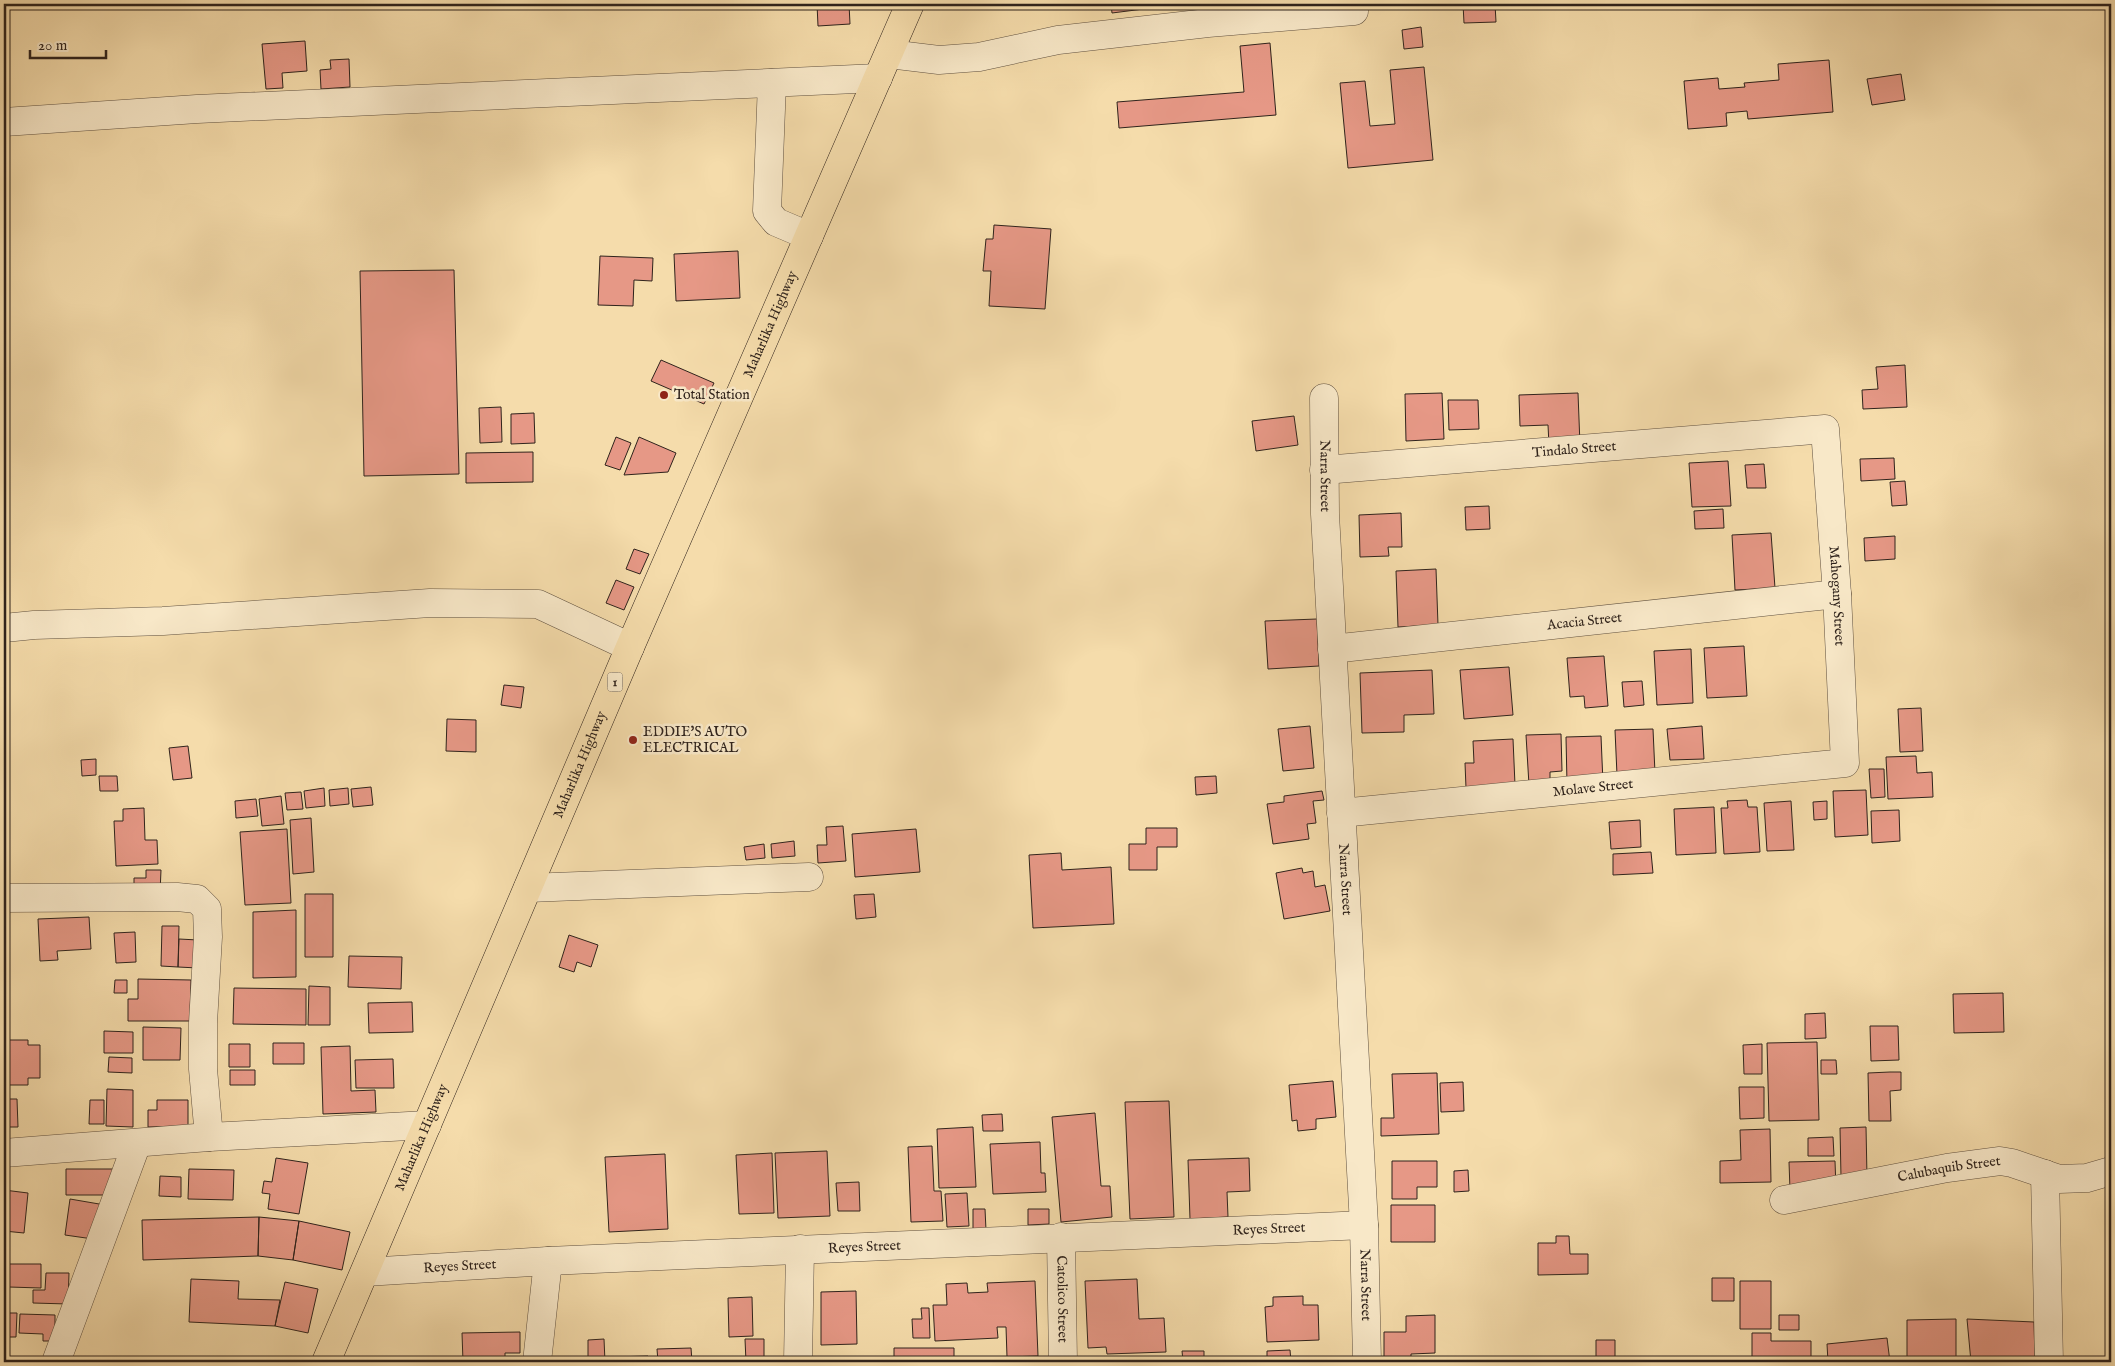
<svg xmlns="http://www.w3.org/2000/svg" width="2115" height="1366" font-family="'IM FELL English',serif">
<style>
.building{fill:#e69886;stroke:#2f231c}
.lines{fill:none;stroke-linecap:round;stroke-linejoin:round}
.minor-casing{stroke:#605140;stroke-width:29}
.highway-casing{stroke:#2f231c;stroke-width:29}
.minor{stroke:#f8e8c8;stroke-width:28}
.highway{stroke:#f5dcab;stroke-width:28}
.poi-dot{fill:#8f2418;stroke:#f8e8c8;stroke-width:2}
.labels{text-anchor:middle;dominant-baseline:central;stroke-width:5;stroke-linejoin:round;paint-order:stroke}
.shield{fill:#f8e8c8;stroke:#6b5e50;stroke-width:1}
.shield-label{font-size:12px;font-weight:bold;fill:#2f231c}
.street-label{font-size:14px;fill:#2f231c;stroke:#f8e8c8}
.poi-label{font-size:14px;fill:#2f231c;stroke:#f8e8c8;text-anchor:start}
</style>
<rect width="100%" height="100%" fill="#f5dcab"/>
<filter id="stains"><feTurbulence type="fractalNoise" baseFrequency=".004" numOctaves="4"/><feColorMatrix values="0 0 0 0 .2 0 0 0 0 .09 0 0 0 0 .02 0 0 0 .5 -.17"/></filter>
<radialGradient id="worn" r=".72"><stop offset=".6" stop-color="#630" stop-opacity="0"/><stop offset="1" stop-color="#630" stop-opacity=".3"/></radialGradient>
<path class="building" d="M 817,4 L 849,4 L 850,24 L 818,26 Z
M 1111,4 L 1166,4 L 1167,6 L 1112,13 Z
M 1463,4 L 1495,4 L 1496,22 L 1464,23 Z
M 4,22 L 6,22 L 9,91 L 4,91 Z
M 1421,27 L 1423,47 L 1404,49 L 1402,30 Z
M 305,41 L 307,71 L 282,73 L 283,88 L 266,89 L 262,44 Z
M 1270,43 L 1276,115 L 1119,128 L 1117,102 L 1244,92 L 1240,46 Z
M 349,59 L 350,87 L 321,89 L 320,70 L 331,69 L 330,60 Z
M 1829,60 L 1833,112 L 1748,119 L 1747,111 L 1726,113 L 1727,126 L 1688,129 L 1684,81 L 1718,78 L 1719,89 L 1745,87 L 1744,83 L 1779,80 L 1778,64 Z
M 1424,67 L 1433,160 L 1348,168 L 1340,83 L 1365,81 L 1370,126 L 1395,124 L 1390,70 Z
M 1901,74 L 1905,100 L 1872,105 L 1867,79 Z
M 994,225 L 1051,229 L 1045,309 L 989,306 L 991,271 L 983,271 L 986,239 L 993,239 Z
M 738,251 L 740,298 L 676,301 L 674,254 Z
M 600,256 L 653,258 L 652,281 L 634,280 L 633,306 L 598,305 Z
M 454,270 L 459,474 L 364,476 L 360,271 Z
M 661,360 L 714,383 L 704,404 L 651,381 Z
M 1905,365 L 1907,407 L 1863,409 L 1862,390 L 1878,389 L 1876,367 Z
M 1442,393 L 1444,439 L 1406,441 L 1405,394 Z
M 1578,393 L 1580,445 L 1549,445 L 1548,425 L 1520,426 L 1519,395 Z
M 1448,400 L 1478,400 L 1479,429 L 1449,430 Z
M 501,407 L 502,442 L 480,443 L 479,408 Z
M 534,413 L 535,443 L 511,444 L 511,414 Z
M 1294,416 L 1298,445 L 1256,451 L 1252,421 Z
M 616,437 L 631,443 L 620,470 L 605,465 Z
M 639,437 L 676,453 L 668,472 L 624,475 Z
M 533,452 L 533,482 L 466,483 L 466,453 Z
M 1894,458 L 1895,479 L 1861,481 L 1860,459 Z
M 1728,461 L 1731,506 L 1692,507 L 1689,463 Z
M 1764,464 L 1766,488 L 1747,488 L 1745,465 Z
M 1905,481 L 1907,505 L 1892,506 L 1890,482 Z
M 1489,506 L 1490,529 L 1466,530 L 1465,507 Z
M 1723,509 L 1724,528 L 1695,529 L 1694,511 Z
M 1401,513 L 1402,547 L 1388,547 L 1389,556 L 1360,557 L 1359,515 Z
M 1771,533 L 1775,588 L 1735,590 L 1732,535 Z
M 1895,536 L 1895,559 L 1865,561 L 1864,538 Z
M 634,549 L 649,554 L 640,574 L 626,569 Z
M 1436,569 L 1438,625 L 1398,627 L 1396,571 Z
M 616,580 L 634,587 L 624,610 L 606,603 Z
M 1317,619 L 1319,666 L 1268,669 L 1265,621 Z
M 1744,646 L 1747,696 L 1707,698 L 1704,648 Z
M 1691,649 L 1693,703 L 1657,705 L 1654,651 Z
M 1604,656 L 1608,706 L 1585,708 L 1584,696 L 1570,697 L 1567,658 Z
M 1509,667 L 1513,715 L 1464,719 L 1460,670 Z
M 1432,670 L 1434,714 L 1404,715 L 1404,732 L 1362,733 L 1360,673 Z
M 1642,681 L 1644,705 L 1624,707 L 1622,682 Z
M 504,685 L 524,687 L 521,708 L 501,705 Z
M 1921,708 L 1923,751 L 1900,752 L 1898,709 Z
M 447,719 L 476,720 L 476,752 L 446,751 Z
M 1310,726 L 1314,768 L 1283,771 L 1278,729 Z
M 1702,726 L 1704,759 L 1670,760 L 1667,729 Z
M 1653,729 L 1655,773 L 1617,775 L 1615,730 Z
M 1561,734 L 1562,771 L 1550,772 L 1550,784 L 1529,785 L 1526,735 Z
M 1601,736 L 1603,783 L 1567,784 L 1566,737 Z
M 1513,739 L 1515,785 L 1466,788 L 1465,763 L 1474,763 L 1473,741 Z
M 188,746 L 192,778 L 173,780 L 169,748 Z
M 1916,756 L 1917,773 L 1932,772 L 1933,797 L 1888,799 L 1886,757 Z
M 96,759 L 96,775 L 82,776 L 81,760 Z
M 1869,769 L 1884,769 L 1885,797 L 1871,798 Z
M 99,776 L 117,776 L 118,791 L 100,791 Z
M 1216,776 L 1217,793 L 1196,795 L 1195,777 Z
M 371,787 L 373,805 L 353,807 L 351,789 Z
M 324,788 L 325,806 L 306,808 L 304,791 Z
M 348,788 L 349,804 L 330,806 L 329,790 Z
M 1866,790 L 1868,835 L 1835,837 L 1833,791 Z
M 1322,791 L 1324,800 L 1313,801 L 1316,823 L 1307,824 L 1309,839 L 1273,844 L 1267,804 L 1284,802 L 1284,796 Z
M 301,792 L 303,809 L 287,810 L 285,793 Z
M 281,796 L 284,824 L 262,826 L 259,799 Z
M 256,799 L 258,816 L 236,818 L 235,801 Z
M 1747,800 L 1748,807 L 1757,807 L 1760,852 L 1724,854 L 1721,808 L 1728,808 L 1727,801 Z
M 1791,801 L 1794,850 L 1767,851 L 1764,803 Z
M 1827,801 L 1827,819 L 1814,820 L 1813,802 Z
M 1714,807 L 1716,853 L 1676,855 L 1674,809 Z
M 144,808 L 145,840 L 157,840 L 158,864 L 116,866 L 114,821 L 123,821 L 123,809 Z
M 1899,810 L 1900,841 L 1872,843 L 1871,811 Z
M 311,818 L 314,872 L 293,874 L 290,820 Z
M 1640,820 L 1641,847 L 1611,849 L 1609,822 Z
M 843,826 L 846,861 L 818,863 L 817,845 L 827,845 L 826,827 Z
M 1146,828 L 1177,828 L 1177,847 L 1157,847 L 1157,870 L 1129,870 L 1129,844 L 1146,844 Z
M 287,829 L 291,903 L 245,905 L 240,832 Z
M 916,829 L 920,872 L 855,877 L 852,834 Z
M 794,841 L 795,856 L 772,858 L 771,844 Z
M 764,844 L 765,858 L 746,860 L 744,847 Z
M 1651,852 L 1653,873 L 1613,875 L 1613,854 Z
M 1061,853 L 1062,870 L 1111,867 L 1114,924 L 1033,928 L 1029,855 Z
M 1302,868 L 1303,873 L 1313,871 L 1315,887 L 1325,885 L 1330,911 L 1284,919 L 1276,873 Z
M 146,870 L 161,870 L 160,893 L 134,893 L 134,878 L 146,878 Z
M 305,894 L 333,894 L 333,957 L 305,957 Z
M 874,894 L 876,917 L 856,919 L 854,895 Z
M 296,910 L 296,977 L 253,978 L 253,912 Z
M 89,917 L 91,949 L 57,951 L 58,960 L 40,961 L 38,919 Z
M 162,926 L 179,926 L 178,967 L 161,966 Z
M 135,932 L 136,962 L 116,963 L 114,933 Z
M 569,935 L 598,945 L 591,967 L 577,962 L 574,972 L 559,967 Z
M 179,939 L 198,940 L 198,968 L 178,967 Z
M 349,956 L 402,957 L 401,989 L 348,987 Z
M 138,979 L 191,980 L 190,1021 L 128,1021 L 128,999 L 138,999 Z
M 115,980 L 127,980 L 127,993 L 114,993 Z
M 309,986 L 330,987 L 330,1025 L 308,1025 Z
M 234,988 L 306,989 L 306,1025 L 233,1024 Z
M 2003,993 L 2004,1032 L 1954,1033 L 1953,994 Z
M 412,1002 L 413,1032 L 369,1033 L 368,1003 Z
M 1825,1013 L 1826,1038 L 1805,1039 L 1805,1014 Z
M 1870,1026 L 1898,1026 L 1899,1060 L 1871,1061 Z
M 143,1027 L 181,1028 L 180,1060 L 143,1060 Z
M 104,1031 L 133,1032 L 133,1053 L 104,1053 Z
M 4,1040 L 28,1040 L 28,1045 L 40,1045 L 40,1078 L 28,1078 L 28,1085 L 4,1085 Z
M 1817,1042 L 1819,1120 L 1769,1121 L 1767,1043 Z
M 273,1043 L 304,1043 L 304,1064 L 273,1064 Z
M 229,1044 L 250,1044 L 250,1067 L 229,1067 Z
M 1762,1044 L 1762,1074 L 1744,1074 L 1743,1045 Z
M 350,1046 L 351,1091 L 375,1090 L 376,1112 L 323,1114 L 321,1047 Z
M 109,1057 L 132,1058 L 132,1073 L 108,1072 Z
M 393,1059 L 394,1088 L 356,1088 L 355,1060 Z
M 1821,1060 L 1836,1060 L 1837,1074 L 1821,1074 Z
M 230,1070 L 255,1070 L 255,1085 L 230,1085 Z
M 1890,1072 L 1901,1072 L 1901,1090 L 1890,1091 L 1891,1121 L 1869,1121 L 1868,1073 Z
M 1437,1073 L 1439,1134 L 1381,1136 L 1381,1118 L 1394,1118 L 1392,1074 Z
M 1333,1081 L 1336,1117 L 1316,1119 L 1316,1129 L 1298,1131 L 1297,1120 L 1292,1121 L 1289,1085 Z
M 1463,1082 L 1464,1111 L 1441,1112 L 1440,1083 Z
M 1739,1087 L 1764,1087 L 1764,1118 L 1740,1119 Z
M 107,1089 L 133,1090 L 133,1127 L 106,1126 Z
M 4,1099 L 17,1099 L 18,1127 L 4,1127 Z
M 90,1100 L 104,1100 L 104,1124 L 89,1124 Z
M 157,1100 L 188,1100 L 188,1126 L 148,1127 L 148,1110 L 157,1110 Z
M 1169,1101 L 1174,1217 L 1130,1219 L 1125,1102 Z
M 1095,1113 L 1101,1186 L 1110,1186 L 1112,1217 L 1061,1222 L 1052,1117 Z
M 1002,1114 L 1003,1131 L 983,1131 L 982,1115 Z
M 973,1127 L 976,1187 L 939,1188 L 937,1129 Z
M 1866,1127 L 1867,1177 L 1841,1177 L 1840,1128 Z
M 1770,1129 L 1771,1182 L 1720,1183 L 1720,1161 L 1741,1160 L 1740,1130 Z
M 1833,1137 L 1834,1156 L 1808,1156 L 1808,1138 Z
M 1040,1142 L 1041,1173 L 1045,1173 L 1046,1192 L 993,1194 L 990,1144 Z
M 932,1146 L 934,1191 L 941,1191 L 943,1221 L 911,1222 L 908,1147 Z
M 827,1151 L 830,1216 L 778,1218 L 775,1153 Z
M 772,1153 L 774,1213 L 739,1214 L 736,1155 Z
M 665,1154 L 668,1229 L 609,1232 L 605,1157 Z
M 276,1158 L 308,1163 L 299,1214 L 268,1209 L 270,1194 L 262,1193 L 264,1181 L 272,1182 Z
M 1249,1158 L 1250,1191 L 1227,1192 L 1228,1217 L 1190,1219 L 1188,1160 Z
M 1392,1161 L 1437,1161 L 1437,1187 L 1417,1187 L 1417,1199 L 1392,1199 Z
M 1835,1161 L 1836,1189 L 1790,1190 L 1789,1162 Z
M 66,1169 L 116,1169 L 116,1195 L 66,1195 Z
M 189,1169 L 234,1170 L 233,1200 L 188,1199 Z
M 1468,1170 L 1469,1191 L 1454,1192 L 1454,1171 Z
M 160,1176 L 181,1177 L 181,1197 L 159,1196 Z
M 859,1182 L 860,1211 L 838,1211 L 836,1183 Z
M 4,1190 L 28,1193 L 24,1233 L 4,1231 Z
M 967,1193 L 969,1226 L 947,1227 L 945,1194 Z
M 70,1199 L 105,1205 L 93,1239 L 65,1235 Z
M 1391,1205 L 1435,1205 L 1435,1242 L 1391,1242 Z
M 973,1209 L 985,1209 L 986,1230 L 973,1230 Z
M 1028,1209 L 1049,1209 L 1049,1224 L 1028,1225 Z
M 259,1217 L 258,1256 L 143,1260 L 142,1220 Z
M 259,1217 L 299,1221 L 293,1260 L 258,1256 Z
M 299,1221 L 350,1232 L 342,1270 L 293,1260 Z
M 1556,1236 L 1569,1236 L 1570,1254 L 1588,1254 L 1588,1274 L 1538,1275 L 1538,1243 L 1556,1243 Z
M 2108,1251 L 2111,1251 L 2111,1312 L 2110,1312 Z
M 9,1264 L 41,1264 L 41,1288 L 9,1287 Z
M 46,1273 L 69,1273 L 68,1304 L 33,1303 L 33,1290 L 45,1290 Z
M 1712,1278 L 1734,1278 L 1734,1301 L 1712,1301 Z
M 191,1279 L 239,1281 L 238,1299 L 280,1300 L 275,1326 L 189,1322 Z
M 1137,1279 L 1139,1319 L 1164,1318 L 1166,1352 L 1107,1354 L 1106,1347 L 1088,1348 L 1085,1281 Z
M 1035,1281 L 1038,1356 L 1007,1357 L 1006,1327 L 997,1327 L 998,1338 L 935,1341 L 933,1305 L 947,1305 L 946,1284 L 967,1283 L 968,1293 L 988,1292 L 987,1283 Z
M 1740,1281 L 1771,1281 L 1771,1329 L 1740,1329 Z
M 285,1282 L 318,1289 L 308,1333 L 275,1326 Z
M 856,1291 L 857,1344 L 821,1345 L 821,1292 Z
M 1303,1296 L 1303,1305 L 1318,1305 L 1319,1340 L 1267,1342 L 1265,1307 L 1273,1306 L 1273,1297 Z
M 752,1297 L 753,1336 L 729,1337 L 728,1298 Z
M 921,1308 L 929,1308 L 930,1338 L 913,1338 L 912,1319 L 922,1319 Z
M 5,1313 L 17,1313 L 16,1337 L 5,1337 Z
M 20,1314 L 55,1315 L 55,1341 L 43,1341 L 43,1334 L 19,1333 Z
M 1435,1315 L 1435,1353 L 1411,1354 L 1411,1362 L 1384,1362 L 1384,1332 L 1406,1332 L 1406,1316 Z
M 1779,1315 L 1799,1315 L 1799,1330 L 1779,1330 Z
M 1956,1319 L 1956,1362 L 1907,1362 L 1907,1320 Z
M 1967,1319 L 2034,1322 L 2035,1362 L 1971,1362 Z
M 520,1332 L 520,1353 L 505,1353 L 505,1362 L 463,1362 L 462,1333 Z
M 1752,1333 L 1771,1333 L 1771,1341 L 1811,1341 L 1811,1362 L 1752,1362 Z
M 1887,1338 L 1890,1362 L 1828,1362 L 1827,1344 Z
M 604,1339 L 605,1362 L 588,1362 L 588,1340 Z
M 745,1339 L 764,1339 L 764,1362 L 746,1362 Z
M 1596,1340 L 1615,1340 L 1615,1362 L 1596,1362 Z
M 691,1348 L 692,1362 L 658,1362 L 657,1349 Z
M 894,1348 L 954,1348 L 954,1362 L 894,1362 Z
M 1290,1350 L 1291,1362 L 1267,1362 L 1267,1351 Z
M 1182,1351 L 1204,1351 L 1204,1361 L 1183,1361 Z
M 648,1356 L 648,1362 L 613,1362 L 613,1357 Z
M 1115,1358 L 1115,1362 L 1087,1362 L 1087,1359 Z"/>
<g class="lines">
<g class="minor-casing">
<g id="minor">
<path d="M 889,54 L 939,60 L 979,57 L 1058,40 L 1208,23 L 1354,11"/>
<path d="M 772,83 L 767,211 L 776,222 L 809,236"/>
<path d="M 4,122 L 197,109 L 878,78"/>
<path id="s1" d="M 1324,398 L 1325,514 L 1364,1225 L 1367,1362"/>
<path id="s2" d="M 1324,470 L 1825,429 L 1837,594 L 1845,763 L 1341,813"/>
<path d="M 4,628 L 34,625 L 163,621 L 430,603 L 538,604 L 630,647"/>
<path id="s3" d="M 1332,649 L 1837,594"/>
<path d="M 528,888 L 809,877"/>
<path d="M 4,898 L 177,897 L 197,899 L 207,909 L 208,937 L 203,1023 L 203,1069 L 209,1137"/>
<path d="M 4,1153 L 209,1137 L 427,1125"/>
<path d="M 2045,1174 L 2049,1362"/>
<path id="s4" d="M 1784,1200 L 1947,1168 L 2000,1161 L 2012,1163 L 2059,1179 L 2087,1178 L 2111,1171"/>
<path id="s5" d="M 1061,1237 L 1063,1362"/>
<path id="s6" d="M 365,1272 L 548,1261 L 1364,1225"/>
<path d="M 56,1362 L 137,1143"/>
<path d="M 537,1362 L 548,1261"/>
<path d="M 798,1362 L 800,1249"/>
</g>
</g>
<g class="highway-casing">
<g id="highway">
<path id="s7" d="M 326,1362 L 630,647 L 910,4"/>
</g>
</g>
<use href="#minor" class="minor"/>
<use href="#highway" class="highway"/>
</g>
<g class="poi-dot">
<circle cx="664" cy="395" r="5"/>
<circle cx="633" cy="740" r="5"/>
</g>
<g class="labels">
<rect class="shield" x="607.5" y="672.5" width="15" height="19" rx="4"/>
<g class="shield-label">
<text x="615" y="682">1</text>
</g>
<g class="street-label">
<text stroke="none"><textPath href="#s7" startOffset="1129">Maharlika Highway</textPath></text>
<text stroke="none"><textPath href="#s2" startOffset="251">Tindalo Street</textPath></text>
<text stroke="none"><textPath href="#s1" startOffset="78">Narra Street</textPath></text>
<text stroke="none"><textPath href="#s2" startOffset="670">Mahogany Street</textPath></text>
<text stroke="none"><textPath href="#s3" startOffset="254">Acacia Street</textPath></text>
<text stroke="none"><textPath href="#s7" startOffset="649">Maharlika Highway</textPath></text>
<text transform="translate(1593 788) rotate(-6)">Molave Street</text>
<text stroke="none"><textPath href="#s1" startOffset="482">Narra Street</textPath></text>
<text stroke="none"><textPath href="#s7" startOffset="244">Maharlika Highway</textPath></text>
<text stroke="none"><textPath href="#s4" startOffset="168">Calubaquib Street</textPath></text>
<text stroke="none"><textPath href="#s6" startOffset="905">Reyes Street</textPath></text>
<text stroke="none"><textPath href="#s6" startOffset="500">Reyes Street</textPath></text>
<text stroke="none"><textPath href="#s6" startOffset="95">Reyes Street</textPath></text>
<text stroke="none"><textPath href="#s1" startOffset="888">Narra Street</textPath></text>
<text stroke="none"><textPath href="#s5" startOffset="62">Catolico Street</textPath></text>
</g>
<g class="poi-label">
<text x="674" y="395">Total Station</text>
<text x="643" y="732">EDDIE'S AUTO<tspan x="643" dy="16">ELECTRICAL</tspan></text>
</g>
</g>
<rect width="2115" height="1366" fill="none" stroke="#f5dcab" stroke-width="20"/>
<rect x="5" y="5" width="2105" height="1356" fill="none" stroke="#2f231c" stroke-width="2.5"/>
<rect x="10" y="10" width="2095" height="1346" fill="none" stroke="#2f231c"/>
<path d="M30 50v8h76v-8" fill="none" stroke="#2f231c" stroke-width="2.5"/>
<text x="38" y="50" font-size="15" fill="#2f231c" stroke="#f8e8c8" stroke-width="4" paint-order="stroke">20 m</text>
<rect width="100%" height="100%" filter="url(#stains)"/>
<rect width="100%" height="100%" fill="url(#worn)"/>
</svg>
